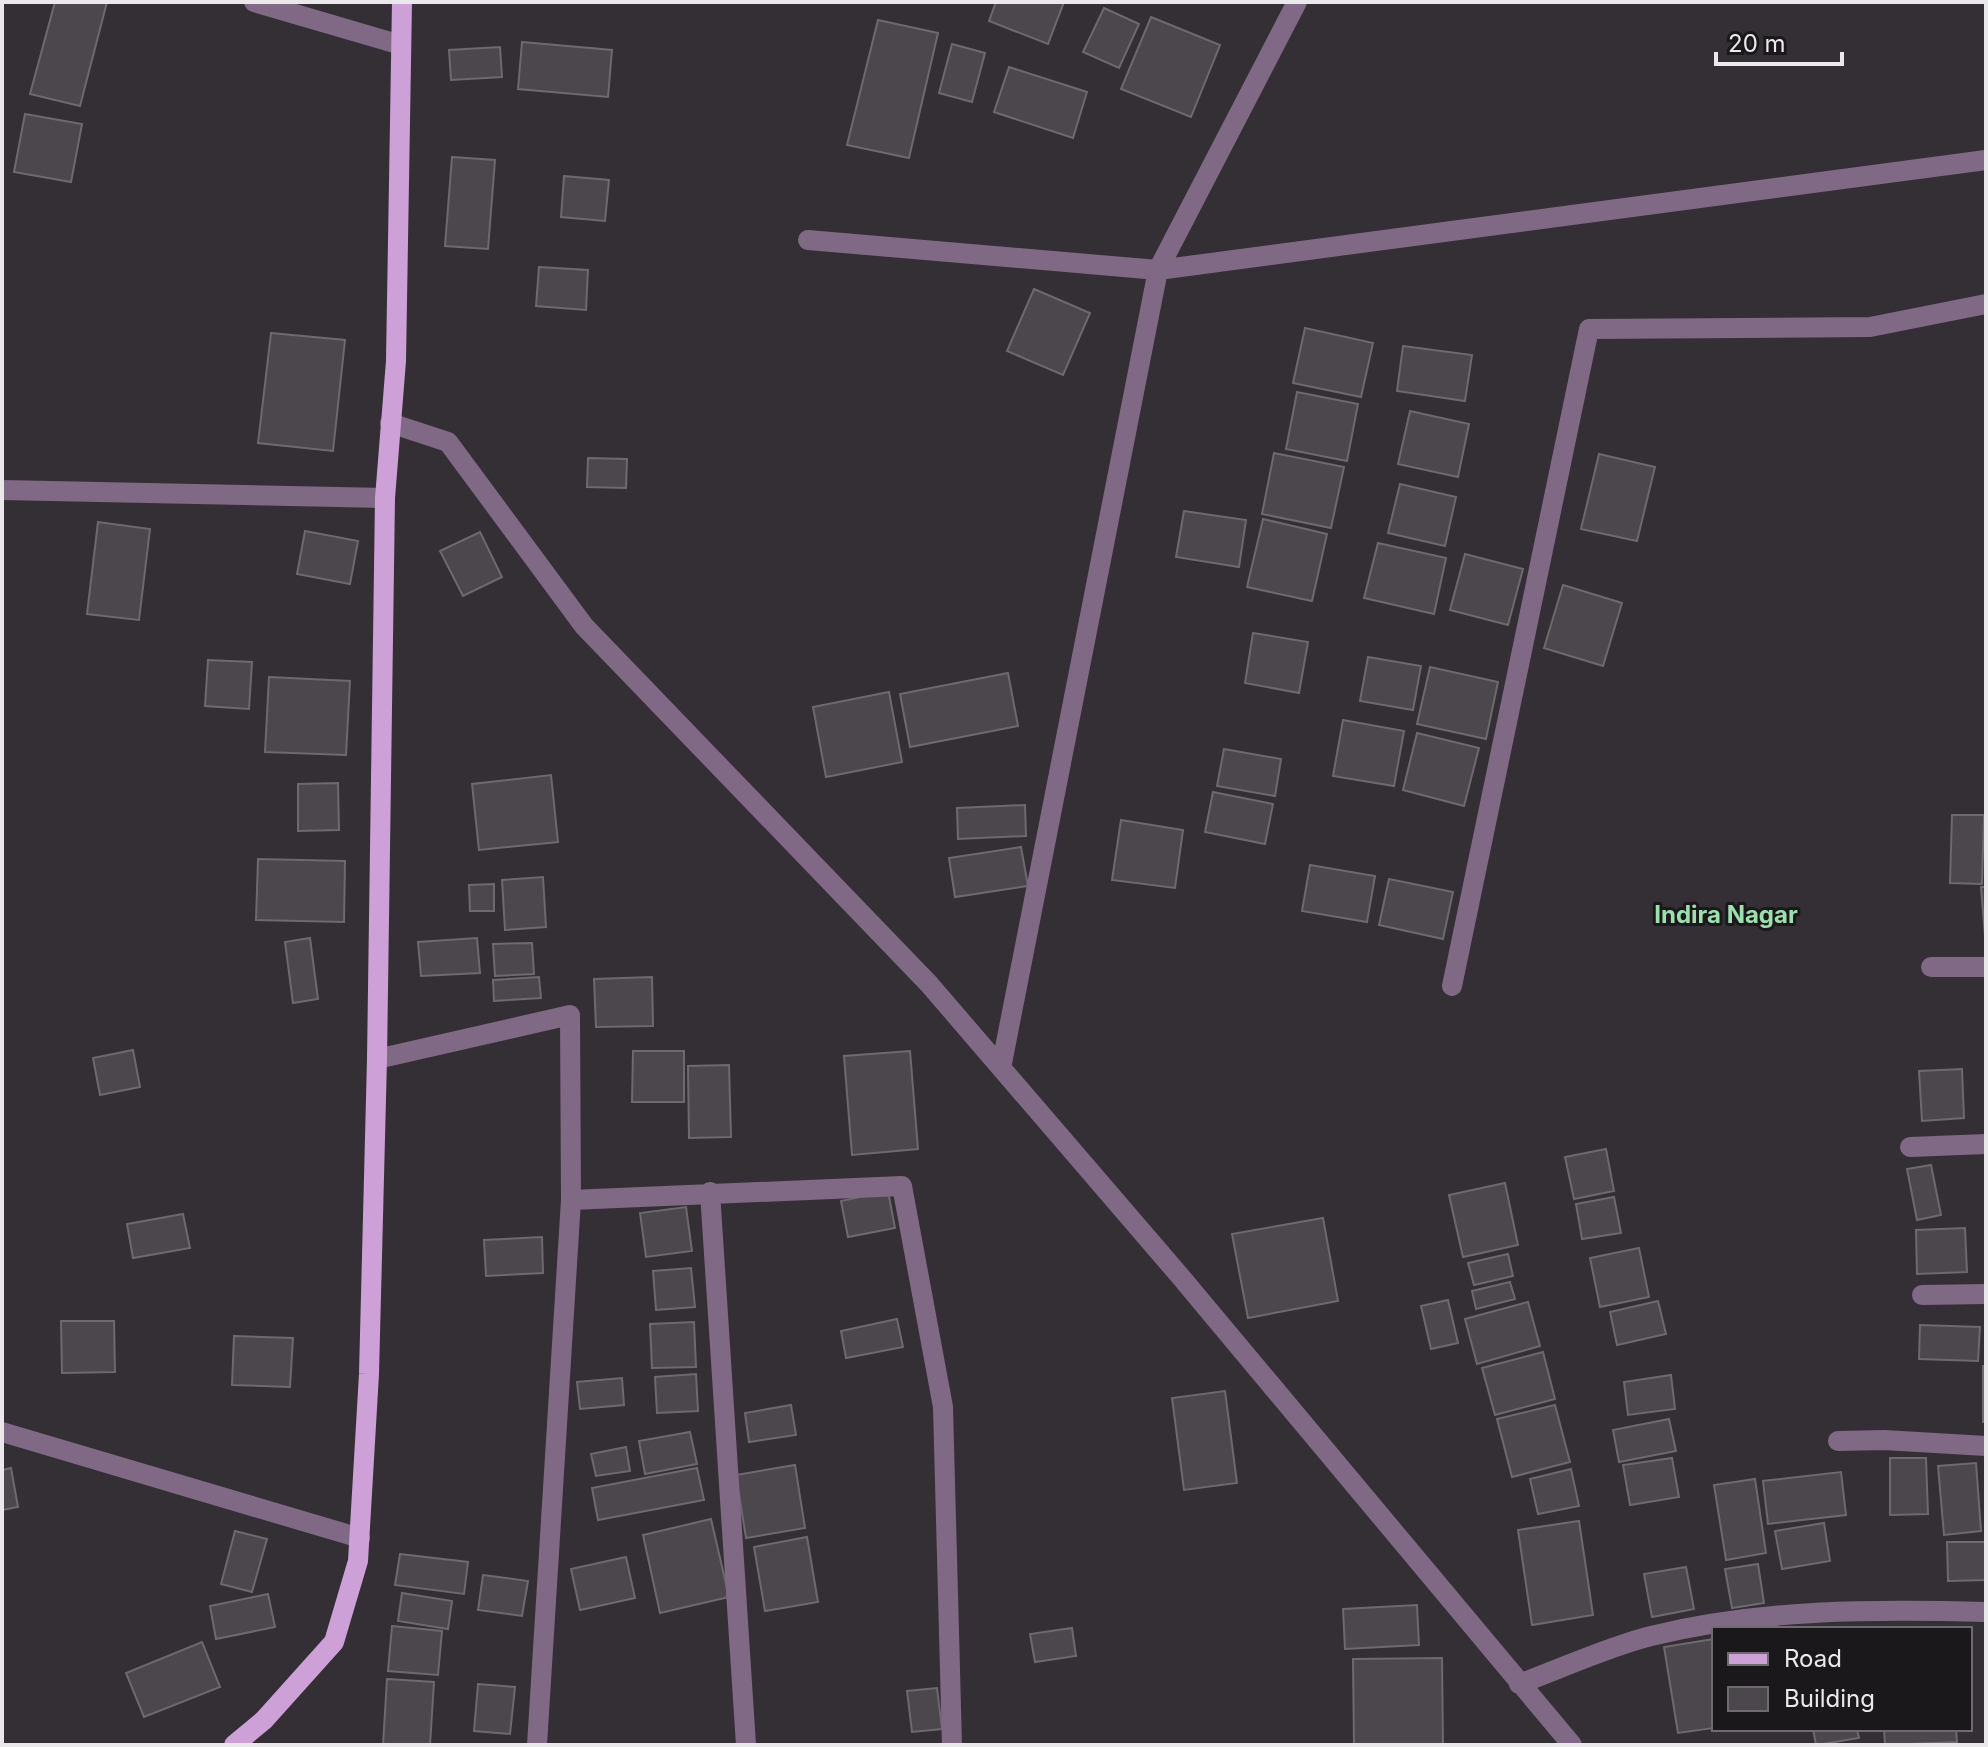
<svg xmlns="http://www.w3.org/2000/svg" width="1988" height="1747" font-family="Inter,sans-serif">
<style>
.building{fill:#4c464d;stroke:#6e686f;stroke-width:2}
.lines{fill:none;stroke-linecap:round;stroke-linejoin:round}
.minor{stroke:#806985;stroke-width:20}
.major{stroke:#cea0d8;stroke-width:20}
.labels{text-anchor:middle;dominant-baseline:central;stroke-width:6;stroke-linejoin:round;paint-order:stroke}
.neighbourhood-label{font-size:24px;font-weight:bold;fill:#9be0ad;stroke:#1a181b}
</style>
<rect width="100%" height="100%" fill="#342f35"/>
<path class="building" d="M 55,2 L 107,2 L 80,106 L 30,94 Z
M 996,2 L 1064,2 L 1048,44 L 989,21 Z
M 1104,8 L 1139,24 L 1119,68 L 1083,52 Z
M 1151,17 L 1220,45 L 1191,117 L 1121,89 Z
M 878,20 L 938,33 L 909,158 L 847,145 Z
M 522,42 L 612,50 L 608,97 L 518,89 Z
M 952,44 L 985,53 L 972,102 L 939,93 Z
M 500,47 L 502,77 L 451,80 L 449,50 Z
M 1009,67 L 1087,92 L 1073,138 L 994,112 Z
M 25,114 L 82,124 L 71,182 L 14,172 Z
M 452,157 L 495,160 L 488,249 L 445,246 Z
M 564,176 L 609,180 L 605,221 L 561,217 Z
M 539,267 L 588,270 L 586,310 L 536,306 Z
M 1034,289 L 1090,313 L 1063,375 L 1007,351 Z
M 1305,328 L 1373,343 L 1361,397 L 1293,383 Z
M 271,333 L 345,340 L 333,451 L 258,443 Z
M 1403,346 L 1472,355 L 1465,401 L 1397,391 Z
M 1297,392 L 1358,404 L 1347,461 L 1286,449 Z
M 1410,411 L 1469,424 L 1458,477 L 1398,464 Z
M 1274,453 L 1344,467 L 1331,528 L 1262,514 Z
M 1599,454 L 1655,467 L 1637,541 L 1581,529 Z
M 588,458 L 627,459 L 626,488 L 587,487 Z
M 1400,484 L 1456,497 L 1445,546 L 1388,533 Z
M 1184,511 L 1246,520 L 1239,567 L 1176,557 Z
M 1263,519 L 1327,534 L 1312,601 L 1247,587 Z
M 98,522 L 150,529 L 139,620 L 87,614 Z
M 305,531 L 358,541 L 350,584 L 297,574 Z
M 480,532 L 502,577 L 463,596 L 440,551 Z
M 1378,543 L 1446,558 L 1434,614 L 1364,598 Z
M 1465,554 L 1523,569 L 1508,625 L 1450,610 Z
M 1563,585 L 1622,603 L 1603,666 L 1544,648 Z
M 1253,633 L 1308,642 L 1299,693 L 1245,683 Z
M 1368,657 L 1421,666 L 1413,710 L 1360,701 Z
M 208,660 L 252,662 L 249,709 L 205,706 Z
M 1430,667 L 1498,682 L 1486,739 L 1417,724 Z
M 1008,673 L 1018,726 L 910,747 L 900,694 Z
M 269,677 L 350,681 L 346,755 L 265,752 Z
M 889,692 L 902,762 L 826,777 L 813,707 Z
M 1343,720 L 1404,731 L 1394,786 L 1333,776 Z
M 1417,733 L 1479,748 L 1464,806 L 1403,790 Z
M 1224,749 L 1281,759 L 1275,796 L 1217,786 Z
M 551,775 L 558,842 L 479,850 L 472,784 Z
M 338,783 L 339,830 L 298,831 L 298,784 Z
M 1213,792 L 1273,804 L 1265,844 L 1205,832 Z
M 1025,805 L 1026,836 L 958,839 L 957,808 Z
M 1952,815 L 1984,815 L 1982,884 L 1950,883 Z
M 1121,820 L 1183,830 L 1175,888 L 1112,880 Z
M 1021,847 L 1028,886 L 955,897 L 949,858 Z
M 258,859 L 345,861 L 344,922 L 256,920 Z
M 1310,865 L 1375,876 L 1367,922 L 1302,911 Z
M 543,877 L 546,927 L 505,930 L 502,880 Z
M 1389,879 L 1453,892 L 1443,939 L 1379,925 Z
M 494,884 L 494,911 L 470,911 L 469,885 Z
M 1981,887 L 1986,887 L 1986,936 L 1985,936 Z
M 310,938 L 318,999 L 293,1003 L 285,942 Z
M 477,938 L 480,973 L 421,976 L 418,942 Z
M 532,943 L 534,974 L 495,976 L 493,944 Z
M 539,977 L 541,998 L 494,1001 L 493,980 Z
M 652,977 L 653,1026 L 596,1027 L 594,979 Z
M 133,1050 L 140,1087 L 100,1095 L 93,1058 Z
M 633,1051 L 684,1051 L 684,1102 L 632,1102 Z
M 910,1051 L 918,1149 L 852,1155 L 844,1056 Z
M 729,1065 L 731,1137 L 689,1138 L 688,1066 Z
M 1962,1069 L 1964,1118 L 1922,1121 L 1919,1071 Z
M 1606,1149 L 1614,1191 L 1574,1199 L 1565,1157 Z
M 1931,1165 L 1941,1215 L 1917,1220 L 1907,1169 Z
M 1505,1183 L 1518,1245 L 1463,1257 L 1449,1195 Z
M 888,1191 L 895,1228 L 848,1237 L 841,1201 Z
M 1614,1197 L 1621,1233 L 1582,1239 L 1576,1204 Z
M 686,1207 L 692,1251 L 646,1257 L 640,1213 Z
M 183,1214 L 190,1248 L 133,1258 L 127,1224 Z
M 1323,1218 L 1338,1301 L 1248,1318 L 1232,1234 Z
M 1965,1228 L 1967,1272 L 1917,1274 L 1916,1230 Z
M 542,1237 L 543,1273 L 486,1276 L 484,1240 Z
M 1639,1248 L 1649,1297 L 1600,1307 L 1590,1258 Z
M 1508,1254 L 1513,1276 L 1474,1285 L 1468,1263 Z
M 691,1268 L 695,1307 L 656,1310 L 653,1271 Z
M 1510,1282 L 1515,1299 L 1476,1309 L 1472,1291 Z
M 1448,1300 L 1458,1343 L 1431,1349 L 1421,1306 Z
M 1658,1301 L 1666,1334 L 1617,1345 L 1610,1312 Z
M 1528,1302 L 1540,1346 L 1477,1364 L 1465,1319 Z
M 897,1319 L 903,1347 L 846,1358 L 841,1331 Z
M 61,1321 L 114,1321 L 115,1372 L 62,1373 Z
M 694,1322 L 696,1367 L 652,1368 L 650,1324 Z
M 1920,1325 L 1980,1327 L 1978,1361 L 1919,1359 Z
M 234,1336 L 293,1338 L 290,1387 L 232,1385 Z
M 1543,1352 L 1555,1399 L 1495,1415 L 1482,1368 Z
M 1983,1366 L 1986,1366 L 1986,1422 L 1983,1422 Z
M 696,1374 L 698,1411 L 657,1413 L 655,1377 Z
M 1671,1375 L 1675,1409 L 1628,1415 L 1624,1382 Z
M 622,1378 L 624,1405 L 580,1409 L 577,1382 Z
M 1225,1391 L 1237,1483 L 1184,1490 L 1172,1398 Z
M 791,1405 L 796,1435 L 749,1442 L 745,1413 Z
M 1555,1405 L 1570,1462 L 1512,1477 L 1497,1419 Z
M 1669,1419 L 1676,1451 L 1619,1462 L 1613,1430 Z
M 690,1432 L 697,1464 L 645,1474 L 639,1441 Z
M 626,1447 L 630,1471 L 596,1476 L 591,1454 Z
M 1672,1458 L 1679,1497 L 1630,1505 L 1623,1465 Z
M 1890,1458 L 1926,1458 L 1928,1514 L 1890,1515 Z
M 1976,1463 L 1981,1531 L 1944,1535 L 1938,1466 Z
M 795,1465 L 805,1528 L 746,1538 L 736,1475 Z
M 11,1468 L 18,1507 L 2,1510 L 2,1470 Z
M 697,1468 L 704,1500 L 598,1520 L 592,1488 Z
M 1571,1469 L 1579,1506 L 1538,1514 L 1530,1479 Z
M 1841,1472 L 1846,1515 L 1768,1524 L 1763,1481 Z
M 1755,1479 L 1766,1553 L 1726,1560 L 1714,1485 Z
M 711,1519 L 729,1597 L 660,1613 L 643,1535 Z
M 1579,1521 L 1593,1615 L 1532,1625 L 1518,1530 Z
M 1824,1523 L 1830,1561 L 1782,1569 L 1775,1531 Z
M 235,1531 L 267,1539 L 252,1592 L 221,1584 Z
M 807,1537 L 818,1602 L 765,1611 L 754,1547 Z
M 1947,1542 L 1986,1542 L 1986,1580 L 1948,1581 Z
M 400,1554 L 468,1562 L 464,1594 L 395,1585 Z
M 626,1557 L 635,1598 L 580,1610 L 571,1569 Z
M 1758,1564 L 1764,1603 L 1732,1608 L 1725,1569 Z
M 1686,1567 L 1694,1609 L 1652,1617 L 1644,1574 Z
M 483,1575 L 528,1581 L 522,1616 L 478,1610 Z
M 402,1593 L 452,1601 L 448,1629 L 398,1621 Z
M 268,1594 L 275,1627 L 216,1639 L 210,1606 Z
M 1417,1605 L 1419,1645 L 1345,1649 L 1343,1609 Z
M 392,1626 L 442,1631 L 438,1675 L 388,1671 Z
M 1072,1628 L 1076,1656 L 1035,1662 L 1030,1634 Z
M 1714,1639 L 1714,1728 L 1678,1733 L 1664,1647 Z
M 202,1642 L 220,1687 L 144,1717 L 126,1673 Z
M 1442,1658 L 1443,1745 L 1354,1745 L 1353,1659 Z
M 387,1679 L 434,1682 L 430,1745 L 383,1745 Z
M 478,1684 L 515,1687 L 510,1734 L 474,1731 Z
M 937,1688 L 942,1729 L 912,1732 L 907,1691 Z
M 1813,1729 L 1857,1729 L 1859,1738 L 1816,1745 Z
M 1884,1729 L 1956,1729 L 1957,1742 L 1885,1745 Z"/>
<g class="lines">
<path class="minor" d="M 254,2 L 401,45
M 808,240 L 1158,270 L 1986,160
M 390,423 L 448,442 L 584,626 L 929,984 L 1180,1276 L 1572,1745
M 2,490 L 385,498
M 1931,967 L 1986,967
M 1452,986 L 1589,329 L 1870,327 L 1986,304
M 377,1059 L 570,1015 L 571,1200 L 902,1186 L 943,1407 L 952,1745
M 1001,1068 L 1158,270 L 1297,2
M 1910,1147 L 1986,1144
M 710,1192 L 746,1745
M 1922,1295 L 1986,1294
M 2,1432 L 360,1538
M 1838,1441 L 1884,1440 L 1986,1446
M 1519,1684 C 1560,1669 1610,1646 1651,1636 C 1761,1609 1874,1609 1986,1612
M 537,1745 L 571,1200"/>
<path class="major" d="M 234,1745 L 264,1720 L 334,1642 L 358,1561 L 369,1374 L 377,1059 L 385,498 L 396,361 L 402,2"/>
</g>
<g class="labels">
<g class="neighbourhood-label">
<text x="1726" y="914">Indira Nagar</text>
</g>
</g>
<rect width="1988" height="1747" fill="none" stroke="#ebe8eb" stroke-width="8"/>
<rect x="1712" y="1627" width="260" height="104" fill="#1a181b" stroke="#6e6b6e" stroke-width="2"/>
<rect x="1728" y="1653" width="40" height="12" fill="#cea0d8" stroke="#6e6b6e" stroke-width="2"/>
<text x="1784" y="1667" font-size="24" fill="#ebe8eb">Road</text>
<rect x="1728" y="1687" width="40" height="24" fill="#4c464d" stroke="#6e6b6e" stroke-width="2"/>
<text x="1784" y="1707" font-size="24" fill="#ebe8eb">Building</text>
<path d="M1716 52v12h126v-12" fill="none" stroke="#ebe8eb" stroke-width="4"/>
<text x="1728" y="52" font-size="24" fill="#ebe8eb" stroke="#1a181b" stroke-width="6" paint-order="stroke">20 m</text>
</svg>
